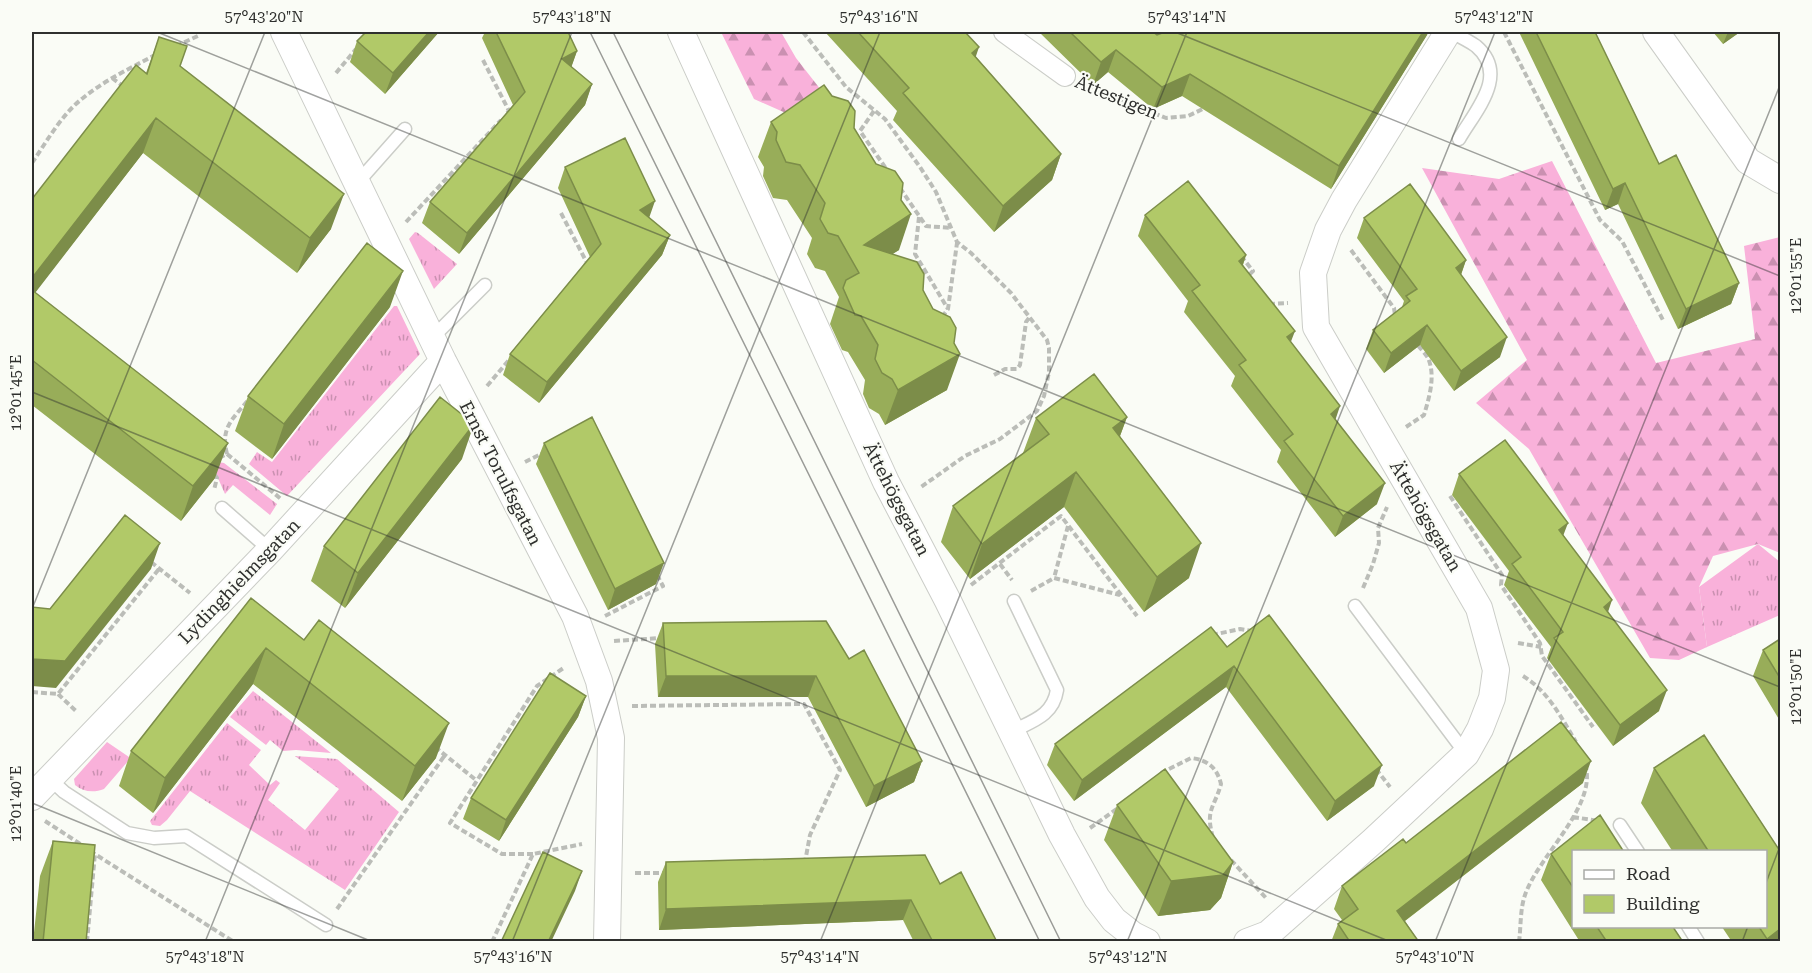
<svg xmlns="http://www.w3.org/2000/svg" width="1812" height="973" font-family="'Roboto Serif',serif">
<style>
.grass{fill:url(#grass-tufts)}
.forest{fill:url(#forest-firs)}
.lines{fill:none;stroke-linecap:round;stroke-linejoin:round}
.service-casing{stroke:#cbcdc8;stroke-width:15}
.pedestrian-casing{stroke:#cbcdc8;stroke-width:22}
.minor-casing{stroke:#cbcdc8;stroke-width:28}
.path{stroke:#bbbdb8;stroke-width:4;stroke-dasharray:6 3;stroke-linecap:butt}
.service{stroke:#fff;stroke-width:12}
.pedestrian{stroke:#fff;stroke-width:20}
.minor{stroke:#fff;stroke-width:26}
.tram{stroke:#9a9b97;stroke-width:1.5}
.wall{fill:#98ad59}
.shaded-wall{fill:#7c8d49}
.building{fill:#b1c968;stroke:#7c8d49;stroke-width:1.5}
.ticks{fill:none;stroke:#2f302e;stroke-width:1.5;stroke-opacity:0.45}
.labels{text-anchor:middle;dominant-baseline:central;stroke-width:4.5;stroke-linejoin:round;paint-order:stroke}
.street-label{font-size:18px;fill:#2f302e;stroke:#fafcf6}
.neatline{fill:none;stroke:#2f302e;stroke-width:2}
.ticks-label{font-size:15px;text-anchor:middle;fill:#2f302e}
</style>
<defs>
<pattern id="grass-tufts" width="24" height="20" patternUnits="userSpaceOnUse" patternTransform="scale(1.5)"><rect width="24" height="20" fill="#f9b1da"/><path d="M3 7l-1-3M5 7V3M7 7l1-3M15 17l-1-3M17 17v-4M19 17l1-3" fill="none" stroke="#ca90b1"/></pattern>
<pattern id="forest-firs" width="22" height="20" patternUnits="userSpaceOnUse" patternTransform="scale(1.5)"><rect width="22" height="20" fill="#f9b1da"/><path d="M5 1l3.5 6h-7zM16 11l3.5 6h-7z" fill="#ca90b1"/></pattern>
</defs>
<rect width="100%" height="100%" fill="#fafcf6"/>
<path class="grass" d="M 415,232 L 418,233 L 457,264 L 434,289 L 409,239 Z
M 394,306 L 397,306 L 420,354 L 287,496 L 249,464 L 257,452 L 272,462 Z
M 218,462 L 224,463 L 277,504 L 270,515 L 233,485 L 225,494 L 213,467 Z
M 1758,544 L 1780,562 L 1780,615 L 1707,647 L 1699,587 Z
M 253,691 L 331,753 L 296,750 L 283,751 L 270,740 L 266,745 L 230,717 Z
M 227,723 L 261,750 L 249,765 L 270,785 L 276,780 L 280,783 L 268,800 L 305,830 L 339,789 L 295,756 L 337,759 L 399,812 L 345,890 L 190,791 L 167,820 L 160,826 L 152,825 L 150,821 Z
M 107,742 L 129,757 L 129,760 L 104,789 C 94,793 83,792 75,785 L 74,779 Z"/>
<path class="forest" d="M 721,32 L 781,32 L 796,58 L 821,90 L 788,114 L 754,99 Z
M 1552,161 L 1656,363 L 1755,339 L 1744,246 L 1780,237 L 1780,553 L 1758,544 L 1713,556 L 1699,587 L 1707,647 L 1679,660 L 1650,658 L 1529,449 L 1476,403 L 1527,360 L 1422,168 L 1499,179 Z"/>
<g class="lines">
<g class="service-casing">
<path id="service" d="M 1451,32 C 1459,36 1469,41 1476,46 C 1510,75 1475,111 1459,139
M 358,182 L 405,129
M 433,337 L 485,285
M 222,508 L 270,550
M 1355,606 L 1466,754
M 1011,732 C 1032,721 1053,716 1057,690 L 1014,601
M 49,778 L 64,792 L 127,833 L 154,838 L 186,836 L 326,925
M 1620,825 L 1638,852
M 1688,926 L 1698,942"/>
</g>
<g class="pedestrian-casing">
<path id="pedestrian" d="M 1004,32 L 1065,76"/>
</g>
<g class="minor-casing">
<path id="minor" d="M 284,32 L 443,361 L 575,616 L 599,681 L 611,738 L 607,942
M 681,32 L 886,482 L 948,601 L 1062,835 L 1097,898 L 1114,920 L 1133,935 L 1147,942
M 1656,32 L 1748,161 L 1780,180
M 32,797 L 270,550 L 443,361
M 1247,942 L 1268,934 L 1373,841 L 1466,754 L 1480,729 L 1492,698 L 1496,670 L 1479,608 L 1316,327 L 1313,273 L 1328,230 L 1344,200 L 1448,32"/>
</g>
<path class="path" d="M 803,32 L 846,87 L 885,119 L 920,167 L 936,192 L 957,242 L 971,253 L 1011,293 L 1047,340 L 1049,348 L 1049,372 L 1044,396 L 1037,411 L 1000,439 L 965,456 L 921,487
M 1504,32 L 1600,220 L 1622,241 L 1664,322
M 176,46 L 200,35
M 483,60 L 509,111 L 506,114
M 336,73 L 356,49
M 112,78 L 123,86
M 1087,86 L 1166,118 L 1188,116 L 1207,107
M 874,111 L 860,131 L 887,170
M 32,163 C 47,141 62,114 83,98 C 105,80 131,68 155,55
M 900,188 L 926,226 L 951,228
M 561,213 L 587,263 L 585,265
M 919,217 L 915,254 L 948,309
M 406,222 L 501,120
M 1351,250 L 1394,308 L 1395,315
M 1241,256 L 1253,271 L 1247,277
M 1269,304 L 1288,303
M 942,317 L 948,309 L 957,243
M 994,375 L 1005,369 L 1017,369 L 1020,365 L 1026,322 L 1029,318
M 487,386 L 509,360
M 1406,427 L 1424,415 C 1429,398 1436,376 1428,358 C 1425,353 1419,347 1416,343
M 227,454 C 220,427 233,419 249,399
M 219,458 L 227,454 L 281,499
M 525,462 L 543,453
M 214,474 L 217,478 L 214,490
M 1450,496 L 1502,575 L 1501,585 L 1540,643 L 1542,656 L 1593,727
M 1068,526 L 1054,578 L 1120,595
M 151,562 L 190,593
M 1000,564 L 1012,580
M 971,585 L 1061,516 L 1137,616
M 1363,588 L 1373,564 L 1379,543 L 1378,528 L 1387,507
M 1031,591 L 1054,578
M 605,616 L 663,586 L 657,575
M 1212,635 L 1240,629 L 1252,631
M 614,641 L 661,638
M 1518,643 L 1541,647
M 1523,676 C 1548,691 1561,717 1576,742
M 32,692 L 58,694 L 159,569
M 58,694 L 77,712
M 632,706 L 804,704 L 840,770 L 810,835 L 805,862
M 435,747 L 476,780
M 1376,769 L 1390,787
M 1161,773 L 1191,758 C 1208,760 1217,768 1221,784 C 1214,809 1205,809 1213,838
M 1573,817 L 1599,821
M 45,821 L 82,845
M 1090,828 L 1118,808
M 90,851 L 234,942
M 533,854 L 502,854 L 450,823 L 537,686 L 565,667
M 1231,860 L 1266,898
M 635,873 L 667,873
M 337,909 L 445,755
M 87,942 L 95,853
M 492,942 L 533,854 L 582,844
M 1519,942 C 1521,927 1520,909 1525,895 C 1538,857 1595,808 1586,768"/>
<use href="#service" class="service"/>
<use href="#pedestrian" class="pedestrian"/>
<use href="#minor" class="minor"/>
<path class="tram" d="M 590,32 L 1040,942
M 613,32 L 1061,942"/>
</g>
<path class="wall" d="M 366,32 L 439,32 L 385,94 L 350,62 L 357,41 Z
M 485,32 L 568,32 L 577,51 L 571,67 L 592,84 L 585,105 L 459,254 L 422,223 L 430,202 L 513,105 L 482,38 Z
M 825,32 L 965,32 L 976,57 L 1061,154 L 1052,180 L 994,232 L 893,120 L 897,111 Z
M 1039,32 L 1153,32 L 1157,35 L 1165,32 L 1428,32 L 1427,35 L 1331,189 L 1182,96 L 1153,109 L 1108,72 L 1093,85 Z
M 1519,32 L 1595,32 L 1659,164 L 1739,283 L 1731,304 L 1678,329 L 1618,204 L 1605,210 Z
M 1713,32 L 1740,32 L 1723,44 Z
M 159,37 L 180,66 L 331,229 L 297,273 L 143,153 L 35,292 L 215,478 L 181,521 L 32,405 L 32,199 L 146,73 Z
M 771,122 L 854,128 L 899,250 L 892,254 L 923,290 L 947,390 L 885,425 L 879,414 L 869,408 L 863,394 L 865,380 L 848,352 L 842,350 L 830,324 L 839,297 L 825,271 L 815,268 L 807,254 L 812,238 L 787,200 L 773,198 L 763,176 L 764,167 L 758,157 Z
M 565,167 L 649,218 L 670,235 L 662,255 L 539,403 L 503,375 L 510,354 L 590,257 L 558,188 Z
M 1145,215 L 1246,255 L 1243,265 L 1291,342 L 1335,420 L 1377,504 L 1335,537 L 1277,462 L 1281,450 L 1231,386 L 1235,376 L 1184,312 L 1188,301 L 1138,236 Z
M 1364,218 L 1466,260 L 1461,275 L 1500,357 L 1454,391 L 1420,345 L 1384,373 L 1366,349 L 1373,330 L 1402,307 L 1404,301 L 1357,238 Z
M 390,307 L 272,459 L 235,431 L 248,396 Z
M 1127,417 L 1120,436 L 1189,578 L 1144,612 L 1064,507 L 970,579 L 941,542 L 953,506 L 1023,453 L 1036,418 Z
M 544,443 L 656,584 L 608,610 L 536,464 Z
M 462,459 L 345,608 L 311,581 L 324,546 Z
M 1459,474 L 1564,536 L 1608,612 L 1659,711 L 1613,746 L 1547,658 L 1551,647 L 1504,585 L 1509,571 L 1452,495 Z
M 251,598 L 436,758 L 402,801 L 253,684 L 153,813 L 119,786 L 131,751 Z
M 663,623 L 849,659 L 922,761 L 914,782 L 866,807 L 808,697 L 658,697 L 655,644 Z
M 1780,639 L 1780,721 L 1753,676 L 1763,650 Z
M 1227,647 L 1374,786 L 1327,821 L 1226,687 L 1074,801 L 1047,765 L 1055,744 Z
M 586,696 L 578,717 L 499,841 L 463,819 L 471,798 Z
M 1704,735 L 1780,851 L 1780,942 L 1732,942 L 1722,927 L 1766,927 L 1766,852 L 1673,852 L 1641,803 L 1654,768 Z
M 1583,783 L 1405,921 L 1419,942 L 1331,942 L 1338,924 L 1342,920 L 1334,909 L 1342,886 L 1406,843 Z
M 1117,805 L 1233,862 L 1221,898 L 1210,910 L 1158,916 L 1104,840 Z
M 53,841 L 86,942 L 33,942 L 40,876 Z
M 1574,852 L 1574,927 L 1673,927 L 1683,942 L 1580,942 L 1541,880 L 1551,854 Z
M 666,862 L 940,884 L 997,942 L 914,942 L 903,920 L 659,930 L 658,882 Z"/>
<path class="shaded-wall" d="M 429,32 L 439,32 L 385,94 L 393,73 Z
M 1423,32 L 1428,32 L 1427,35 L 1331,189 L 1339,166 Z
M 1728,32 L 1740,32 L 1723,44 Z
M 979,47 L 970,74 L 972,53 Z
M 1116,50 L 1108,72 L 1093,85 L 1101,62 Z
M 577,51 L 570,71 L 562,59 Z
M 1190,74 L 1182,96 L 1153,109 L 1162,87 Z
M 592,84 L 585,105 L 459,254 L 467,233 Z
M 156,118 L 143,153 L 32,297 L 32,278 Z
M 1061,154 L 1052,180 L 994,232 L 1003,206 Z
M 1625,183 L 1618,204 L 1605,210 L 1613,189 Z
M 344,194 L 331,229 L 297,273 L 310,238 Z
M 655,201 L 648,221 L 640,210 Z
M 911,214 L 899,250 L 858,276 L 864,245 Z
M 670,235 L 662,255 L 539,403 L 547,382 Z
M 1246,255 L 1239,276 L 1239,261 Z
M 1466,260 L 1459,280 L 1456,268 Z
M 403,271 L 390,307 L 272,459 L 284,424 Z
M 1739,283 L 1731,304 L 1678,329 L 1686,309 Z
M 1427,325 L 1420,345 L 1384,373 L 1391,353 Z
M 1295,331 L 1287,352 L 1287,337 Z
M 1507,337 L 1500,357 L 1454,391 L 1461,371 Z
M 960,354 L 947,390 L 885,425 L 898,390 Z
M 1340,406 L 1333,427 L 1331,414 Z
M 1127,417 L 1114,452 L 1113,428 Z
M 474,424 L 462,459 L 345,608 L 358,573 Z
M 228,443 L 215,478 L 181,521 L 193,486 Z
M 1076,472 L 1064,507 L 970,579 L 982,544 Z
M 1385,483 L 1377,504 L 1335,537 L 1343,516 Z
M 1568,523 L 1560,544 L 1559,530 Z
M 160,543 L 151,569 L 56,688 L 32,686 L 32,659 Z
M 1201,543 L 1189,578 L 1144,612 L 1157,577 Z
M 664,563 L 656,584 L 608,610 L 615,589 Z
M 1612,600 L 1605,621 L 1604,607 Z
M 266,648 L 253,684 L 153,813 L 165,778 Z
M 1234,666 L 1226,687 L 1074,801 L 1082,780 Z
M 666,676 L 816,676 L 808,697 L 658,697 Z
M 1667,690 L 1659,711 L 1613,746 L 1620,725 Z
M 586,696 L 578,717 L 499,841 L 506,820 Z
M 449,723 L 436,758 L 402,801 L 415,766 Z
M 922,761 L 914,782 L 866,807 L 874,786 Z
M 1591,761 L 1583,783 L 1389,933 L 1397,911 Z
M 1382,765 L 1374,786 L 1327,821 L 1335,801 Z
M 1233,862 L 1221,898 L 1210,910 L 1158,916 L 1171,881 Z
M 582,871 L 575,891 L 551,942 L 548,942 Z
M 911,900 L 903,920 L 659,930 L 666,909 Z
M 1780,929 L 1780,942 L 1765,942 L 1767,939 Z"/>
<path class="building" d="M 366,32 L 429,32 L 393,73 L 357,41 Z
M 496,32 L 568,32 L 577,51 L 562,59 L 592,84 L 467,233 L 430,202 L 525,92 Z
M 858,32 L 965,32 L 979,47 L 972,53 L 1061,154 L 1003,206 L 903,93 L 909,88 Z
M 1070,32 L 1153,32 L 1157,35 L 1165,32 L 1423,32 L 1339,166 L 1190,74 L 1162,87 L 1116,50 L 1101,62 Z
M 1536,32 L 1595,32 L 1659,164 L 1676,155 L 1739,283 L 1686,309 L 1625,183 L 1613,189 Z
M 159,37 L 187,46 L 180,66 L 344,194 L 310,238 L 156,118 L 32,278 L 32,199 L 136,65 L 147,74 Z
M 824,85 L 832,96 L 848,101 L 855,111 L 854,128 L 876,164 L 895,171 L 903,183 L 901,200 L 911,214 L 864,245 L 917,262 L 924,274 L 923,290 L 933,309 L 950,317 L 956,328 L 954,343 L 960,354 L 898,390 L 892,379 L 882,373 L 875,359 L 878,345 L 861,316 L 855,315 L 843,288 L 846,280 L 859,273 L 838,236 L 828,233 L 820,219 L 825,203 L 800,165 L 786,162 L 776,140 L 777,132 L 771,122 Z
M 625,138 L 655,201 L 640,210 L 670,235 L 547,382 L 510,354 L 601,244 L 565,167 Z
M 1188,181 L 1246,255 L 1239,261 L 1295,331 L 1287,337 L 1340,406 L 1331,414 L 1385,483 L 1343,516 L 1284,441 L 1293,434 L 1239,365 L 1246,360 L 1192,291 L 1200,285 L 1145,215 Z
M 1410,184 L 1466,260 L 1456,268 L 1507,337 L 1461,371 L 1427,325 L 1391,353 L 1373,330 L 1410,301 L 1406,296 L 1417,289 L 1364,218 Z
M 367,243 L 403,271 L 284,424 L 248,396 Z
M 32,290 L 228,443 L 193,486 L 32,360 Z
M 1094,374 L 1127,417 L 1113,428 L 1201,543 L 1157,577 L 1076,472 L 982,544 L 953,506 L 1049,434 L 1036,418 Z
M 440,397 L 474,424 L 358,573 L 324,546 Z
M 592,417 L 664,563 L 615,589 L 544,443 Z
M 1505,440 L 1568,523 L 1559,530 L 1612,600 L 1604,607 L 1667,690 L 1620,725 L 1554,638 L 1563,632 L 1512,564 L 1521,557 L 1459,474 Z
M 125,515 L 160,543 L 65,661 L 32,659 L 32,607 L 50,609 Z
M 251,598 L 304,640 L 319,620 L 449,723 L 415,766 L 266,648 L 165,778 L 131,751 Z
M 1269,615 L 1382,765 L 1335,801 L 1234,666 L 1082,780 L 1055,744 L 1211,627 L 1227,647 Z
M 826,621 L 849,659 L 864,650 L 922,761 L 874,786 L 816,676 L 666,676 L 663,623 Z
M 1780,639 L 1780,678 L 1763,650 Z
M 550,673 L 586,696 L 506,820 L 471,798 Z
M 1561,722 L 1591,761 L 1397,911 L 1419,942 L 1350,942 L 1338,924 L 1358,909 L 1342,886 L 1403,839 L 1406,843 Z
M 1704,735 L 1780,851 L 1780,929 L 1767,939 L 1759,927 L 1766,927 L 1766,852 L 1709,852 L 1654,768 Z
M 1165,769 L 1233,862 L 1223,875 L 1171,881 L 1117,805 Z
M 1600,815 L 1624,852 L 1574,852 L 1574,889 L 1551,854 Z
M 53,841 L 95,845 L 86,942 L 43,942 Z
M 543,852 L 582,871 L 548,942 L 501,942 Z
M 925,855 L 940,884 L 961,872 L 997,942 L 933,942 L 911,900 L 666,909 L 666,862 Z
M 1597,927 L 1673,927 L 1683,942 L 1607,942 Z"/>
<path class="ticks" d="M 157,32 L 1780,687M 1175,32 L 1780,276M 32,392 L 1391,942M 32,609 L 265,32M 32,803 L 373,942M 1766,883 L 1780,846M 205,942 L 572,32M 512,942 L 880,32M 820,942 L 1187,32M 1127,942 L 1495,32M 1435,942 L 1780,85M 1742,942 L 1748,926"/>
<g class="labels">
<g class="street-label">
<text transform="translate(1117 97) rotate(22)">Ättestigen</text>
<text transform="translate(501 473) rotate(63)">Ernst Torulfsgatan</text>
<text transform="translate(897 499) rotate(63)">Ättehögsgatan</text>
<text transform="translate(1426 516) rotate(60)">Ättehögsgatan</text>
<text transform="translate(239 581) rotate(-46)">Lydinghielmsgatan</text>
</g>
</g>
<rect width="1812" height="973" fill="none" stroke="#fafcf6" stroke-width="66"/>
<rect x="1572" y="850" width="195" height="78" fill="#fafcf6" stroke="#a9aaa6" stroke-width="1.5"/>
<rect x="1584" y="870" width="30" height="9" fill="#ffffff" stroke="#a9aaa6" stroke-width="1.5"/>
<text x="1626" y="880" font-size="18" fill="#2f302e">Road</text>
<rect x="1584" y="895" width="30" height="18" fill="#b1c968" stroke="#a9aaa6" stroke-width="1.5"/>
<text x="1626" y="910" font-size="18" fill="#2f302e">Building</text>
<rect x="33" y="33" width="1746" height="907" class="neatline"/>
<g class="ticks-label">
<text x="264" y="22">57°43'20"N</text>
<text x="572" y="22">57°43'18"N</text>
<text x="879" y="22">57°43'16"N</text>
<text x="1187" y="22">57°43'14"N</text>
<text x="1494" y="22">57°43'12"N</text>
<text transform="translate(1796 276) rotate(-90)" y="5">12°01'55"E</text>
<text transform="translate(16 393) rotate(-90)" y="5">12°01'45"E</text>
<text transform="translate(1796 687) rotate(-90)" y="5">12°01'50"E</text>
<text transform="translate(16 804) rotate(-90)" y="5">12°01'40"E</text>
<text x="205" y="962">57°43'18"N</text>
<text x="513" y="962">57°43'16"N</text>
<text x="820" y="962">57°43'14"N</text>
<text x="1128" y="962">57°43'12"N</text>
<text x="1435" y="962">57°43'10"N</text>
</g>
</svg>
